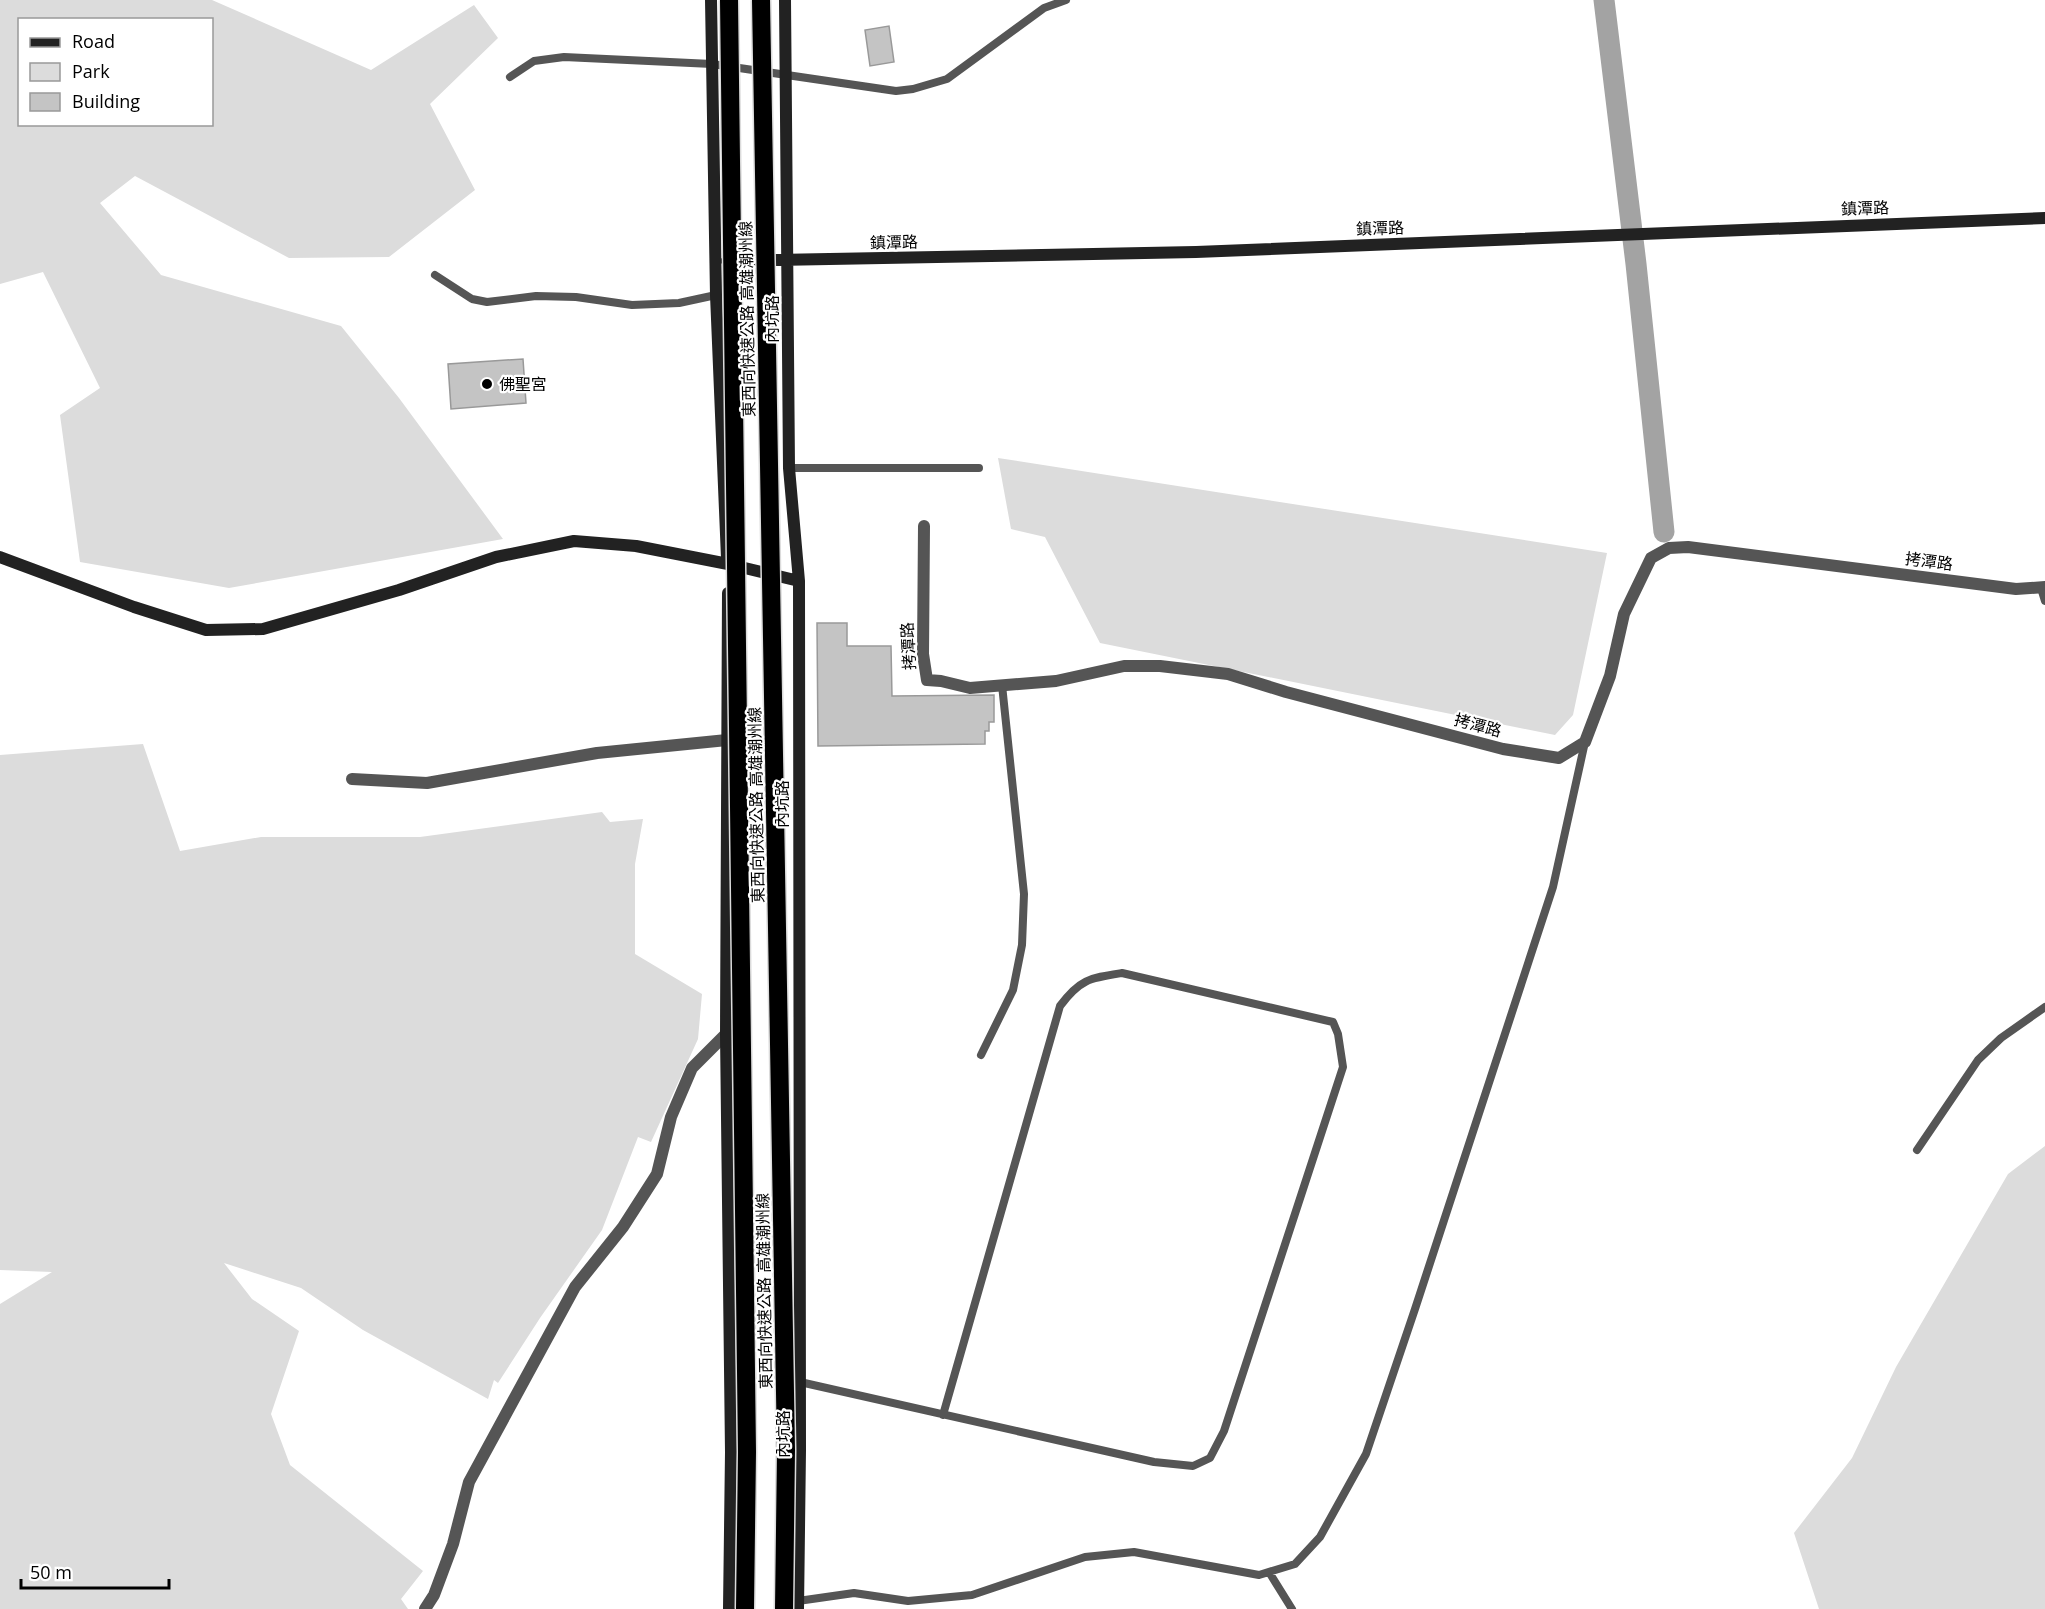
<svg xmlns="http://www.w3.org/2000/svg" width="2045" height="1609" font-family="'Open Sans','Noto Sans TC',sans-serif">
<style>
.green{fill:#dcdcdc;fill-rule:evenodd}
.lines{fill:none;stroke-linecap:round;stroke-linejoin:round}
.canal{stroke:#a3a3a3;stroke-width:21}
.building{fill:#c4c4c4;stroke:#999;stroke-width:1.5}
.lane{stroke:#555;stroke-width:8}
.street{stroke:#555;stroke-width:12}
.secondary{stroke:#222;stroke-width:12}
.highway-bridge-casing{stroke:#dbdbdb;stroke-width:21;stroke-linecap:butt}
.highway-bridge{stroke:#000;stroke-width:18}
.poi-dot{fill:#000;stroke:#fff;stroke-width:2}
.labels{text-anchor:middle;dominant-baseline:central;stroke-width:4.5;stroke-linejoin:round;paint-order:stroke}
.street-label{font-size:16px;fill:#000;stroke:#fff}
.poi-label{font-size:16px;fill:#000;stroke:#fff;text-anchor:start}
</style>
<rect width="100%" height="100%" fill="#fff"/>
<path class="green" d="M 0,0 L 212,0 L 371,70 L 474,5 L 498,38 L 430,104 L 475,190 L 389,257 L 289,258 L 135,176 L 100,203 L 161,275 L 341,326 L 399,398 L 503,539 L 229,588 L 80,562 L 60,415 L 100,388 L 43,272 L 0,284 ZM 20,20 L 212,20 L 212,124 L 20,124 Z
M 998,458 L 1607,553 L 1573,715 L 1555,735 L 1100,643 L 1045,537 L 1011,529 Z
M 143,744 L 180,851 L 261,837 L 420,837 L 602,812 L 610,822 L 643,819 L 635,864 L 635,954 L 702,994 L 698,1039 L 651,1142 L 638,1137 L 602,1230 L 540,1318 L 498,1383 L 494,1380 L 488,1399 L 363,1330 L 301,1288 L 224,1263 L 252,1299 L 299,1331 L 271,1414 L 290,1465 L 423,1571 L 401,1599 L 408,1609 L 0,1609 L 0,1304 L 52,1272 L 0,1270 L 0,755 Z
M 2045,1146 L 2045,1609 L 1819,1609 L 1794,1533 L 1852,1458 L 1896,1367 L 2008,1174 Z"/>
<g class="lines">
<path class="canal" d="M 1604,0 L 1636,264 L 1664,532"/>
</g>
<path class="building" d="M 889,26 L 894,62 L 870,66 L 865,30 Z
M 523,359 L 526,403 L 451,409 L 448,364 Z
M 817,623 L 847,623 L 847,646 L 891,646 L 892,696 L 994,695 L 994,722 L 989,722 L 989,731 L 985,731 L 985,744 L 818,746 Z"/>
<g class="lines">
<path class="lane" d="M 510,77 L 534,61 L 564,57 L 712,64 L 896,91 L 913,89 L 947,79 L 1044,8 L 1066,0
M 435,275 L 472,299 L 487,302 L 536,296 L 576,297 L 632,305 L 679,303 L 716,295
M 789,468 L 979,468
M 2041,588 L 2045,601
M 981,1055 L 1013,990 L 1022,945 L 1024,894 L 1002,685
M 1917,1150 L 1978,1060 L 2001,1038 L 2045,1007
M 800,1382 L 1154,1462 L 1193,1466 L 1210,1458 L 1224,1431 L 1343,1067 L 1338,1034 L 1333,1022 L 1122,973 C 1090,978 1080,979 1060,1006 L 943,1415
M 1269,1572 L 1292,1609
M 798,1601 L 854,1593 L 908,1601 L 972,1595 L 1085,1557 L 1134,1552 L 1259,1575 L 1295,1564 L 1320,1537 L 1366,1454 L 1415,1309 L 1553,887 L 1585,742"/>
<path class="street" d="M 924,526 L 923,654 L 927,680 L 941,681 L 970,688 L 1056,681 L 1124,666 L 1160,666 L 1228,674 L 1286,692 L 1503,749 L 1559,758 L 1585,742 L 1610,676 L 1624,614 L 1651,558 L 1669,548 L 1688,547 L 2016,589 L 2045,587
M 352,779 L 427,783 L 597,753 L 727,740
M 425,1609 L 434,1595 L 453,1544 L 469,1482 L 575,1287 L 623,1227 L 657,1174 L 671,1117 L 692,1068 L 726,1034"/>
<path class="secondary" d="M 711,0 L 716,295 L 727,558
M 785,0 L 789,468 L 799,581 L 800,1450 L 798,1609
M 727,261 L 1196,252 L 2045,218
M 0,557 L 134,607 L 206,630 L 263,629 L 399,590 L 496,557 L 574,541 L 636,546 L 728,564 L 799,581
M 728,593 L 726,1034 L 731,1452 L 729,1609"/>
<g class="highway-bridge-casing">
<path id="highway-bridge" d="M 729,0 L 747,1452 L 745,1609
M 761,0 L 786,1450 L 784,1609"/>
</g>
<use href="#highway-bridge" class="highway-bridge"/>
</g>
<circle class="poi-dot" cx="487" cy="384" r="6"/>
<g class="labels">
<g class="street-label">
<text transform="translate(1865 208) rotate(-2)">鎮潭路</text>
<text transform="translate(1380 228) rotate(-2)">鎮潭路</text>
<text transform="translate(894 242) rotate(-1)">鎮潭路</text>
<text transform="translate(747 319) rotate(-91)">東西向快速公路 高雄潮州線</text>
<text transform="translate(772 319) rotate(-90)">內坑路</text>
<text transform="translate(1929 561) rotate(7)">拷潭路</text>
<text transform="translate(908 646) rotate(-93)">拷潭路</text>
<text transform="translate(1478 725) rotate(15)">拷潭路</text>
<text transform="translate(782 804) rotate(-90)">內坑路</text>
<text transform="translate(756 805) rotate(-91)">東西向快速公路 高雄潮州線</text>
<text transform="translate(764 1291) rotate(-91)">東西向快速公路 高雄潮州線</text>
<text transform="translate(783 1434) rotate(-90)">內坑路</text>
</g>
<g class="poi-label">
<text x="499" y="384">佛聖宮</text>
</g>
</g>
<rect x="18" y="18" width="195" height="108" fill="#ffffff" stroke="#999999" stroke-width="1.5"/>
<rect x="30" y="38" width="30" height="9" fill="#222222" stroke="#999999" stroke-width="1.5"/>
<text x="72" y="48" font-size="18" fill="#000000">Road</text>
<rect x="30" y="63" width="30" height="18" fill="#dcdcdc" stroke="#999999" stroke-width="1.5"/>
<text x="72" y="78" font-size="18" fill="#000000">Park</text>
<rect x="30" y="93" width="30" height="18" fill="#c4c4c4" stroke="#999999" stroke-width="1.5"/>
<text x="72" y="108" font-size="18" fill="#000000">Building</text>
<path d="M21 1579v9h148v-9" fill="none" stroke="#000000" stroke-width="3"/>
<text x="30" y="1579" font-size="18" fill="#000000" stroke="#ffffff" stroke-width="4.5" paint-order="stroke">50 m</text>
</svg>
